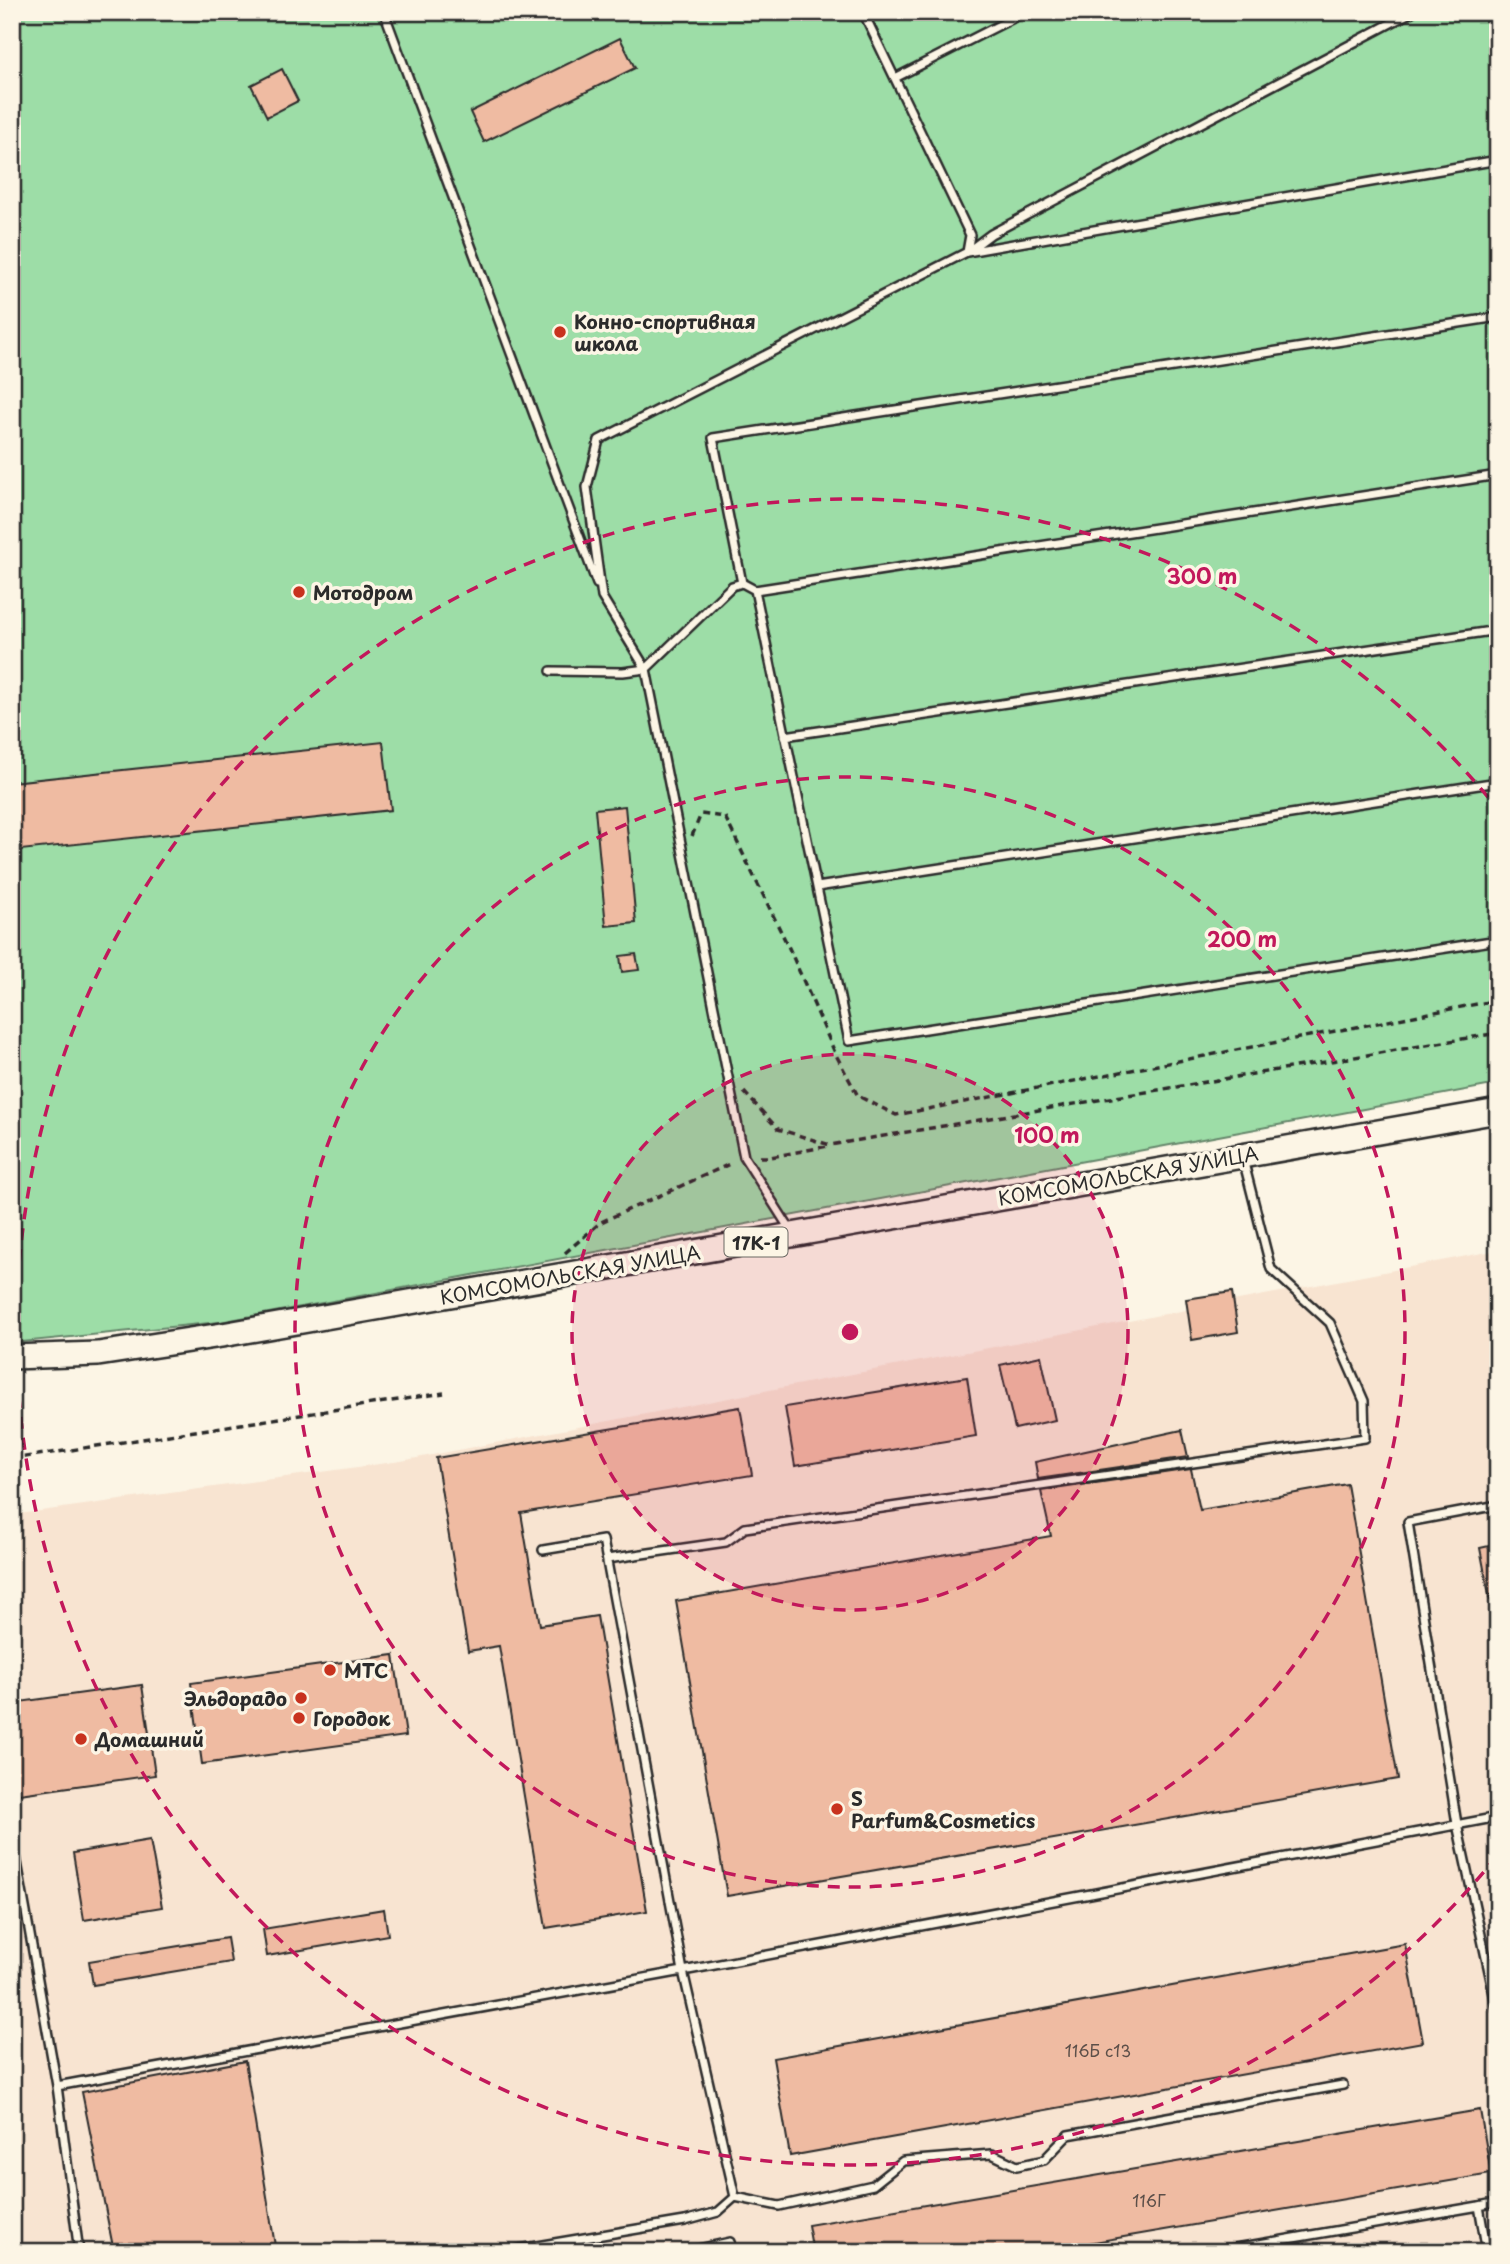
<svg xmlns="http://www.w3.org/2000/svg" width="1510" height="2264" font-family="'Playpen Sans',sans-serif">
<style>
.built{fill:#f8e4d1}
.green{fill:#9ddda7;stroke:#648469;stroke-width:2}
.building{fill:#efbba2;stroke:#2b2b2b;stroke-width:2}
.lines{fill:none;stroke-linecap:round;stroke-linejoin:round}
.lane-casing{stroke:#2b2b2b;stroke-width:12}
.primary-casing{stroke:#2b2b2b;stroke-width:28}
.path{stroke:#2b2b2b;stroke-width:3.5;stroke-dasharray:7 5;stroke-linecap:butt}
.lane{stroke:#fcf5e5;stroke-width:7}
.primary{stroke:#fcf5e5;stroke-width:23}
.ring{fill:none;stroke:#c2185b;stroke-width:3.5;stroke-dasharray:12 9}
.poi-dot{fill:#c8321e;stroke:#fcf5e5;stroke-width:2.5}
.labels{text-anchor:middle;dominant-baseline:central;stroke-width:7;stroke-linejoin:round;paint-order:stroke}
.number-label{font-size:16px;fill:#5c4f49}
.shield{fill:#fcf5e5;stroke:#6a6863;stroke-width:2}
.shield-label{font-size:18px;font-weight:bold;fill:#2b2b2b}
.poi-label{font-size:19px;font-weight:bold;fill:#2b2b2b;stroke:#fcf5e5;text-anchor:start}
.street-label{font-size:19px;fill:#2b2b2b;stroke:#fcf5e5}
.centre{fill:#c2185b;stroke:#fcf5e5;stroke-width:3.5}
.ring-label{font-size:21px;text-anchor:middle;font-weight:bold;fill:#c2185b;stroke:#fcf5e5;stroke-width:7;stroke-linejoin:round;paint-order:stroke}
</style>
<rect width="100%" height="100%" fill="#fcf5e5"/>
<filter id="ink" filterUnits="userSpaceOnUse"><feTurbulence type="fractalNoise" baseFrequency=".0143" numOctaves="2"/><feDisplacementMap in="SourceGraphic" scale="14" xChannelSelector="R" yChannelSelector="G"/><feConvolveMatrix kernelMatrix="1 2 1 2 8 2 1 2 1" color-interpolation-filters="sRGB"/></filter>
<g filter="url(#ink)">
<path class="built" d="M 1498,1250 L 1498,2252 L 12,2252 L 12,1515 L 401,1461 Z"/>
<path class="green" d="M 12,12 L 1498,12 L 1498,1084 L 220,1322 L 12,1343 Z"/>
<path class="building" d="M 620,38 L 635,68 L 484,142 L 470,112 Z
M 282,69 L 298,101 L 267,117 L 251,85 Z
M 383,742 L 391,810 L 12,851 L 12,782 Z
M 625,806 L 636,923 L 606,926 L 595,809 Z
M 636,954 L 639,970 L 622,972 L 620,956 Z
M 1232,1292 L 1238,1332 L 1192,1340 L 1186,1299 Z
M 1041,1356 L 1055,1420 L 1015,1429 L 1000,1365 Z
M 967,1377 L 976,1436 L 795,1466 L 785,1407 Z
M 740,1407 L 752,1475 L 521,1513 L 540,1625 L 597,1616 L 647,1911 L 546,1928 L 499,1646 L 468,1651 L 436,1458 Z
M 1182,1430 L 1188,1457 L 1038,1479 L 1035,1462 Z
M 1191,1469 L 1200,1510 L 1347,1484 L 1398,1779 L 727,1896 L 676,1601 L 1051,1536 L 1041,1491 Z
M 1498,1544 L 1498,1599 L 1490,1600 L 1480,1548 Z
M 394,1655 L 406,1736 L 202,1764 L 191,1683 Z
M 142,1685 L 155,1775 L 12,1795 L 12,1703 Z
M 150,1840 L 162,1907 L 84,1920 L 73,1853 Z
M 384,1909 L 388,1935 L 267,1956 L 263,1929 Z
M 227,1938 L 231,1962 L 93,1985 L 89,1961 Z
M 1405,1944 L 1423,2042 L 790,2156 L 773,2058 Z
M 245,2061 L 276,2252 L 114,2252 L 82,2092 Z
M 1480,2110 L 1491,2174 L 1036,2252 L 813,2252 L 808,2225 Z"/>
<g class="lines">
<g class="lane-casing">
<path id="lane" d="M 384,12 L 597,584
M 863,12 L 970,235 L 967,252 L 991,234 L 1412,12
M 895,78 L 1025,12
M 742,583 L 713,438 L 1498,317
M 755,590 L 849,1041 L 1498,940
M 551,671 L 623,672 L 646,669 L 732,586 L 742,583 L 755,590 L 1498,475
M 785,736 L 1498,630
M 817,887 L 1498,782
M 791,1231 L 744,1157 L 646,669 L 602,597 L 587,487 L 599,440 L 967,252 L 1498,160
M 1498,1505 L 1408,1522 L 1457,1824 L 1498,2013
M 607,1559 L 726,1542 L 745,1528 L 1365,1438 L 1364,1401 L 1330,1323 L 1271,1269 L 1243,1159
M 12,1834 L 57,2086 L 79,2252
M 1343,2085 L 1068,2135 L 1044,2160 L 1017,2166 L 992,2154 L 903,2161 L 873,2185 L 779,2206 L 735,2197 L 683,1971 L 1498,1817
M 57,2086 L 683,1971 L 603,1540 L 543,1550
M 1479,2206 L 1498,2202
M 501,2252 L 685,2221 L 718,2212 L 735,2197
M 684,2252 L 730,2242 L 732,2252
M 1213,2252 L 1479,2206 L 1487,2252"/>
</g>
<g class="primary-casing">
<path id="primary" d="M 12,1357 L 98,1354 L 222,1335 L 1498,1111"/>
</g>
<path class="path" d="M 692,836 L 701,814 L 725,817 L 789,948 L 836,1055 L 858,1096 L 896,1115 L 1498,1000
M 744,1092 L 778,1129 L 830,1145 L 1498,1033
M 760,1157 L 771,1157 L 828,1146
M 565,1253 L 601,1222 L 732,1163
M 12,1459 L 444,1393"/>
<use href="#lane" class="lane"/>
<use href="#primary" class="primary"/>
</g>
</g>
<circle cx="850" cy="1332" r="278" fill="#c2185b" fill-opacity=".12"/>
<g class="ring">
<circle cx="850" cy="1332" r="278"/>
<circle cx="850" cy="1332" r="555"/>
<path d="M1497 1856A833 833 0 1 1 1497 808"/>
</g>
<g class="poi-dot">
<circle cx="560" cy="332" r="7"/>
<circle cx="299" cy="592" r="7"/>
<circle cx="330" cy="1670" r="7"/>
<circle cx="301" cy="1698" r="7"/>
<circle cx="299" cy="1718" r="7"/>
<circle cx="81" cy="1739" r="7"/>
<circle cx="837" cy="1809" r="7"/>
</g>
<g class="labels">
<g class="number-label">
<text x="1098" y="2050">116Б с13</text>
<text x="1149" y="2200">116Г</text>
</g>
<rect class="shield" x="724.5" y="1227.5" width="63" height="29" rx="5"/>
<g class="shield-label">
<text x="756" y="1242">17К-1</text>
</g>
<g class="poi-label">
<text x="574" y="321">Конно-спортивная<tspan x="574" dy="22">школа</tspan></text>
<text x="313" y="592">Мотодром</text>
<text x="344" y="1670">МТС</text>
<text x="287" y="1698" text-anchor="end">Эльдорадо</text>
<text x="313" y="1718">Городок</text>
<text x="95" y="1739">Домашний</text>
<text x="851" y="1798">S<tspan x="851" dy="22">Parfum&amp;Cosmetics</tspan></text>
</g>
<g class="street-label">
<text transform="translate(1128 1175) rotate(-10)">КОМСОМОЛЬСКАЯ УЛИЦА</text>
<text transform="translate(570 1274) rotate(-10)">КОМСОМОЛЬСКАЯ УЛИЦА</text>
</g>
</g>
<circle cx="850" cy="1332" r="10" class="centre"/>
<g class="ring-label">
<text x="1202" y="584">300 m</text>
<text x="1242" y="947">200 m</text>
<text x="1047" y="1143">100 m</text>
</g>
<rect width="1510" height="2264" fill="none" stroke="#fcf5e5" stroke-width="42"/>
<rect x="21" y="21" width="1468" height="2222" fill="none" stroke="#2b2b2b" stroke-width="2.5" filter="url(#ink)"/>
</svg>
